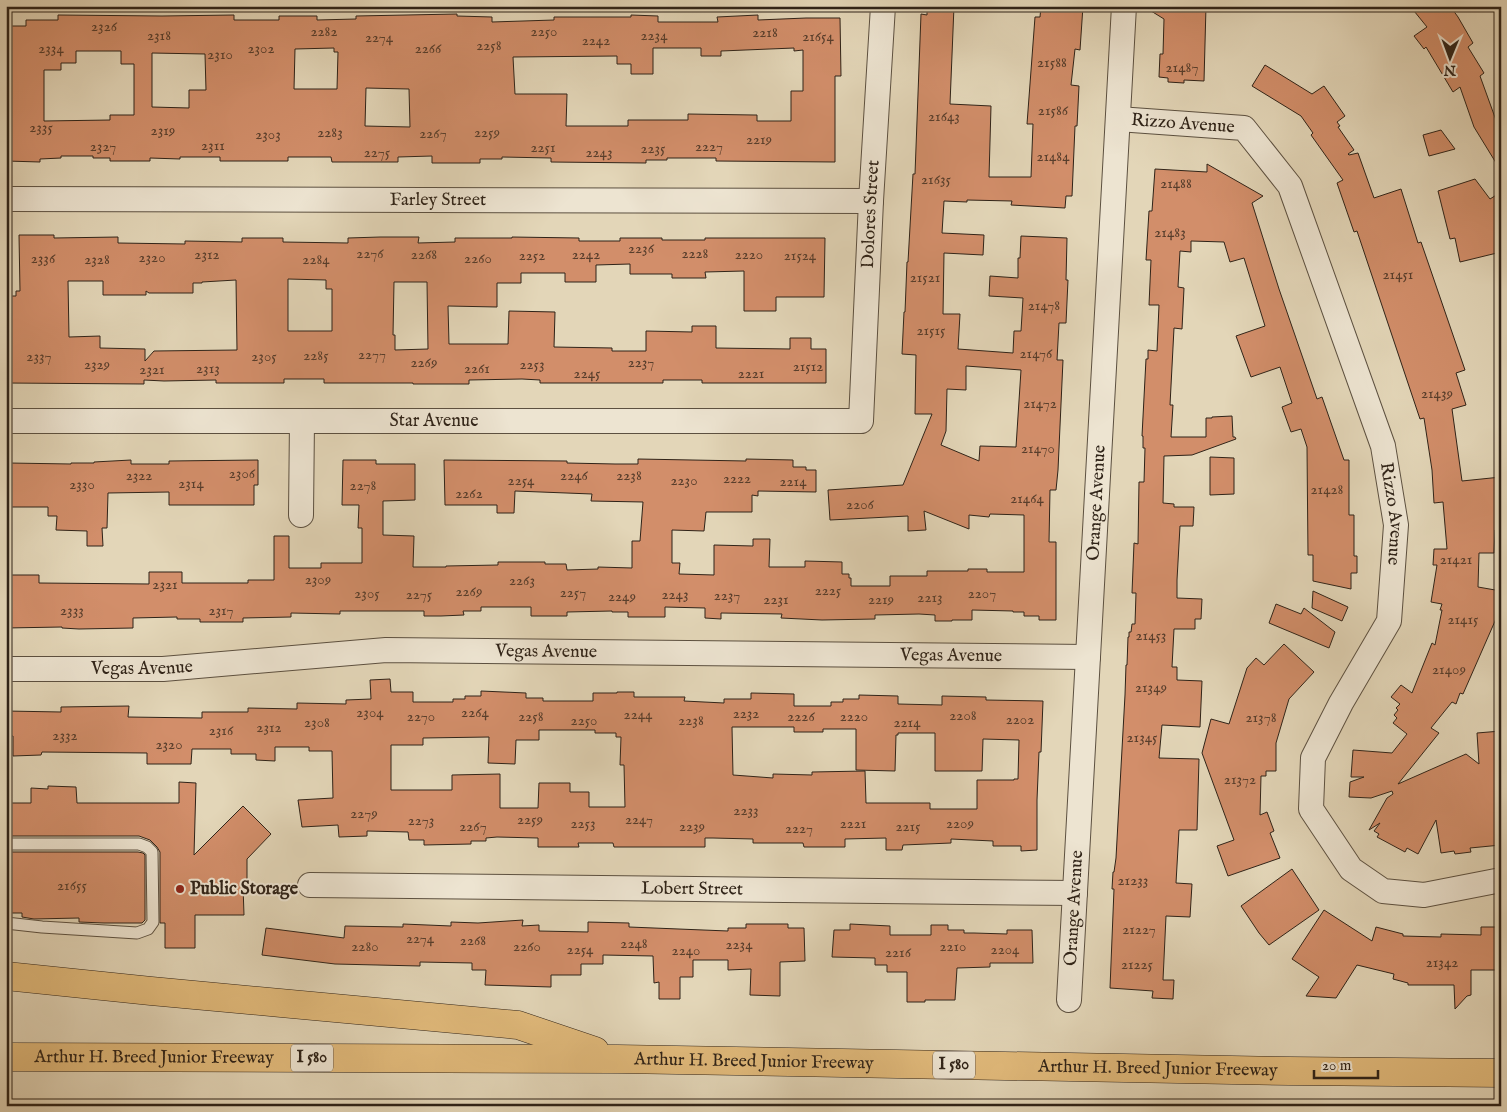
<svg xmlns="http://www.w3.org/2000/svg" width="1507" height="1112" font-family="'IM FELL English',serif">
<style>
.building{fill:#d28e6a;stroke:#2f2318;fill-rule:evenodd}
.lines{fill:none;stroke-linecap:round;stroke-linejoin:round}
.lane-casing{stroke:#5c5040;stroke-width:13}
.street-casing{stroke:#5c5040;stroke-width:26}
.highway-casing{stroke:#2f2318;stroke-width:29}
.lane{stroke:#ede4d1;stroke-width:11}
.street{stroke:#ede4d1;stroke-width:24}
.highway{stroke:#e2bb7c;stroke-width:28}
.poi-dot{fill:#8f2418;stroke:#ede4d1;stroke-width:2}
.labels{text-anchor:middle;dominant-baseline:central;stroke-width:4;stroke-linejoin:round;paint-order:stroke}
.number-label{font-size:15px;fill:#583e2c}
.shield{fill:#ede4d1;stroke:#685d50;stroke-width:1}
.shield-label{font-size:16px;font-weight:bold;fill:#2f2318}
.street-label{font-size:18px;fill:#2f2318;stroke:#ede4d1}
.poi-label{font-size:18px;font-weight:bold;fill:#2f2318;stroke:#ede4d1;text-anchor:start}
</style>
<rect width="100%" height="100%" fill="#e3d6b8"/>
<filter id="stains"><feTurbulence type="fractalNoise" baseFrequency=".004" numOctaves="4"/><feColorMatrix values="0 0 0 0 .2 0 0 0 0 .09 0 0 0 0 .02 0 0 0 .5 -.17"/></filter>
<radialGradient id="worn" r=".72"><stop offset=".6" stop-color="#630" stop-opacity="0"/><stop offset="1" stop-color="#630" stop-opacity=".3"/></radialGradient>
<path class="building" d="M 927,6 L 954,6 L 950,104 L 991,106 L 989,177 L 1031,177 L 1033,124 L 1027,124 L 1035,17 L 1040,17 L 1041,6 L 1083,6 L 1080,50 L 1075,49 L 1071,85 L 1079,86 L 1077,126 L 1075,126 L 1072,196 L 1066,196 L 1065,208 L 1011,205 L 1012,201 L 967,200 L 967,202 L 944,201 L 942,233 L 984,235 L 983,255 L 944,253 L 943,314 L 960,314 L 958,349 L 1013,353 L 1014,331 L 1021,331 L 1023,298 L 989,296 L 990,276 L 1018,278 L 1018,258 L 1020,258 L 1021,236 L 1067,238 L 1066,280 L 1068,280 L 1066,323 L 1059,323 L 1057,360 L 1063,360 L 1058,470 L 1056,490 L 1050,490 L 1049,542 L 1056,542 L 1056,620 L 1039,620 L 1039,616 L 1024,616 L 1024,612 L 1013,612 L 1013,611 L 972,610 L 972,620 L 952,620 L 952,621 L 935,621 L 935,615 L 919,614 L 875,615 L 875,619 L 822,620 L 781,618 L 782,614 L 721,613 L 721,619 L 705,618 L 705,608 L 665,607 L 665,617 L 628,617 L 628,612 L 612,612 L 612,611 L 567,612 L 567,616 L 531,616 L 531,607 L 481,607 L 481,611 L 463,611 L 464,615 L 441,616 L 424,616 L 424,611 L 340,611 L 340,614 L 291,613 L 291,617 L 243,618 L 243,622 L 200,622 L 200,619 L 177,619 L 177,617 L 133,618 L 133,628 L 79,629 L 62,628 L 62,627 L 6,628 L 6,575 L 39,575 L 39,583 L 149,584 L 149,572 L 182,572 L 182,583 L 248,583 L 248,580 L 274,580 L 274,536 L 289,536 L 289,568 L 321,568 L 321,563 L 362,563 L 362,528 L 358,528 L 359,505 L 342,505 L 343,460 L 376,460 L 376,464 L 415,464 L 415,500 L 383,501 L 383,535 L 414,536 L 413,567 L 446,567 L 446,566 L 498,565 L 498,562 L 545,562 L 545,564 L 566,564 L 567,570 L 598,569 L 598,567 L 632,568 L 632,541 L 640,541 L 643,502 L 591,501 L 592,494 L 515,491 L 514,513 L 497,513 L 497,505 L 445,505 L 444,460 L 567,461 L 567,463 L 615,464 L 638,464 L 638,459 L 746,461 L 746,459 L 793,460 L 793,467 L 806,467 L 806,470 L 816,470 L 816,492 L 758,491 L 758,496 L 752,495 L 752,512 L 706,512 L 704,531 L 672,530 L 672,563 L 680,563 L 679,574 L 714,575 L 714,545 L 753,546 L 753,539 L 770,539 L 769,567 L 805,567 L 805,561 L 842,562 L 842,574 L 849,574 L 849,578 L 851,578 L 851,586 L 890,586 L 890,576 L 927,576 L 927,571 L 968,571 L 968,569 L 987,569 L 987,572 L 1024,572 L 1024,515 L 990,514 L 989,517 L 969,515 L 969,529 L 924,511 L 926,530 L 908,531 L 908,516 L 830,520 L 828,490 L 903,485 L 932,414 L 915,414 L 916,355 L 902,354 L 904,312 L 905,312 L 907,262 L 908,262 L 913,174 L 915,174 L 921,14 L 927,15 ZM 966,366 L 1021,370 L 1016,447 L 980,446 L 979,461 L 941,445 L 946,431 L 947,389 L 966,390 Z
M 1143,6 L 1206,6 L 1204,81 L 1184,80 L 1184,83 L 1168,82 L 1168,78 L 1159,77 L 1160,54 L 1163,54 L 1164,19 Z
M 1410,6 L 1450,6 L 1458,17 L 1473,43 L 1468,47 L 1484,73 L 1480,76 L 1501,134 L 1501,171 L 1474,127 L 1460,87 L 1453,92 L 1426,47 L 1424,49 L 1414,36 L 1427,27 Z
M 457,14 L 457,16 L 492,17 L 492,22 L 554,20 L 554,17 L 631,17 L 631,15 L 658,16 L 658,22 L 718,22 L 717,17 L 758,15 L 758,20 L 806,18 L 840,18 L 841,76 L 835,76 L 835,162 L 716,161 L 716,158 L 667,158 L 667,160 L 646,160 L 646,163 L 551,162 L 551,158 L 502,157 L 502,159 L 480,159 L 480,163 L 432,163 L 432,156 L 398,157 L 398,162 L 332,162 L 331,157 L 288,157 L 288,161 L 220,161 L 220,157 L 180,157 L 180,159 L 150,158 L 150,161 L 110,161 L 110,158 L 93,158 L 93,156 L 61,156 L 61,158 L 40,159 L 40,162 L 6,161 L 6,26 L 26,26 L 26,20 L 58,20 L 58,15 L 162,16 L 234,15 L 234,20 L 279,20 L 279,16 L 317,16 L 317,20 L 356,19 L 356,16 ZM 334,48 L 334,52 L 338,52 L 337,89 L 294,89 L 295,49 ZM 653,48 L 701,48 L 701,56 L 721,56 L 721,51 L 794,48 L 794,51 L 803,50 L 803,91 L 791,91 L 791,121 L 757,121 L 757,115 L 754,115 L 688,114 L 688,120 L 628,120 L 628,126 L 566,126 L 567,94 L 515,94 L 513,57 L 617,56 L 617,64 L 631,64 L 631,74 L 653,74 ZM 76,51 L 121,51 L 121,64 L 134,64 L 134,115 L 110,115 L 110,120 L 44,121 L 44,70 L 61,70 L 61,63 L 76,63 ZM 152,53 L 205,54 L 206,90 L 189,90 L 189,108 L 152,107 ZM 366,88 L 409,89 L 410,127 L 365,126 Z
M 1265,65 L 1312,94 L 1324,86 L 1345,116 L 1337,122 L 1340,126 L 1338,127 L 1354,150 L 1348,154 L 1349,155 L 1358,153 L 1374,198 L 1401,189 L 1418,243 L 1421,242 L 1465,370 L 1456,373 L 1466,405 L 1452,409 L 1462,481 L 1501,477 L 1501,530 L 1495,530 L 1494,553 L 1479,553 L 1478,587 L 1501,591 L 1499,612 L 1463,694 L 1460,693 L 1456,704 L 1452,702 L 1431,728 L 1439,733 L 1398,784 L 1466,754 L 1479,764 L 1477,733 L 1501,731 L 1501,845 L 1470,848 L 1471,852 L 1455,854 L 1454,851 L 1441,853 L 1436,820 L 1418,854 L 1407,848 L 1405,852 L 1377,837 L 1379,834 L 1374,831 L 1380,823 L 1369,830 L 1387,798 L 1393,794 L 1392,791 L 1371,798 L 1349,797 L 1350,782 L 1364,777 L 1351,777 L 1353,750 L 1392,753 L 1407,734 L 1393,723 L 1397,718 L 1394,715 L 1398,710 L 1396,708 L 1400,704 L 1391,697 L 1401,685 L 1412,693 L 1432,643 L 1435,645 L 1442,610 L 1440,610 L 1442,604 L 1431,602 L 1437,565 L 1433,565 L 1434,549 L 1447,549 L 1443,502 L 1434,503 L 1432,470 L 1424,418 L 1420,419 L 1357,231 L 1354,232 L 1337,183 L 1343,180 L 1311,135 L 1313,133 L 1301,116 L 1252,86 Z
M 1441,130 L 1455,149 L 1429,156 L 1423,135 Z
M 1207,164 L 1263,196 L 1252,203 L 1279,289 L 1317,399 L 1322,397 L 1344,460 L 1349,460 L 1349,515 L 1354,515 L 1354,556 L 1357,556 L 1357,573 L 1351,573 L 1351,589 L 1313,581 L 1313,555 L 1308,555 L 1307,447 L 1301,429 L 1291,432 L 1282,407 L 1292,403 L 1280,367 L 1251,377 L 1236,336 L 1265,326 L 1244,258 L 1230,262 L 1224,242 L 1191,241 L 1191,252 L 1180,251 L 1178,287 L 1184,288 L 1182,329 L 1174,328 L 1170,405 L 1173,405 L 1171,437 L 1206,437 L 1206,418 L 1212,418 L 1212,417 L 1232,416 L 1233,437 L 1235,437 L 1236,439 L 1192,455 L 1164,456 L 1163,503 L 1174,504 L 1174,507 L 1194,507 L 1193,526 L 1180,526 L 1177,580 L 1177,598 L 1202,599 L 1201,619 L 1195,619 L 1195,629 L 1174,629 L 1172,667 L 1177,667 L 1177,680 L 1202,681 L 1200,727 L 1162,725 L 1159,758 L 1199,759 L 1197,830 L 1179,830 L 1176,883 L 1192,884 L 1190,917 L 1166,916 L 1163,980 L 1174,980 L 1173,999 L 1152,998 L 1153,991 L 1110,988 L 1114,889 L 1112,889 L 1113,872 L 1114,872 L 1116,858 L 1125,695 L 1126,665 L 1127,665 L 1128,637 L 1129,637 L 1129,632 L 1131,632 L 1132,624 L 1135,624 L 1136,593 L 1132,593 L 1134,543 L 1138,544 L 1139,482 L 1144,482 L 1145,448 L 1143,448 L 1143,436 L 1142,436 L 1146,359 L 1148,359 L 1148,350 L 1157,351 L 1159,305 L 1149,305 L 1151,260 L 1146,260 L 1149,211 L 1152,211 L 1155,169 L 1207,172 Z
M 1475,179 L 1490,199 L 1501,192 L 1501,252 L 1460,262 L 1455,238 L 1450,239 L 1438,191 Z
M 19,235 L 54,235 L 54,238 L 118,237 L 118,243 L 185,244 L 185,241 L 242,242 L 242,238 L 283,238 L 283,242 L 348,243 L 348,238 L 380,237 L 419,237 L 418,243 L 455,242 L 455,238 L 512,238 L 512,237 L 579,238 L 579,241 L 620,241 L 620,238 L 662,238 L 662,240 L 705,240 L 705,238 L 825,238 L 824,297 L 776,297 L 776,311 L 744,311 L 744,271 L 705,272 L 706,278 L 672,278 L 672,274 L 630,274 L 630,264 L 596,265 L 596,282 L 565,282 L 565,273 L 521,273 L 521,283 L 497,283 L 497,307 L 448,306 L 449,344 L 508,344 L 509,311 L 555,312 L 554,347 L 612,348 L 612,351 L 646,351 L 646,331 L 692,332 L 692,326 L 716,326 L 716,348 L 790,349 L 790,338 L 811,338 L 811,349 L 826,349 L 826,383 L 702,383 L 702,380 L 663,380 L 663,383 L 540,383 L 540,380 L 522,379 L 469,380 L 469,384 L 413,384 L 413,383 L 324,383 L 324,379 L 284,379 L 284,383 L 216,383 L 216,380 L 164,381 L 144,380 L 144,384 L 6,383 L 6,296 L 16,296 L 16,291 L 20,291 ZM 288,279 L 326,280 L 326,289 L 332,289 L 332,331 L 288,331 ZM 236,280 L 237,350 L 154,351 L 145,361 L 145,349 L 100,348 L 100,336 L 69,337 L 68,281 L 103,281 L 103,295 L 146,295 L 146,291 L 149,293 L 193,293 L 193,283 L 202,283 L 202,282 ZM 394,282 L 427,282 L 428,349 L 395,350 L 395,335 L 393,335 Z
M 1210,457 L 1234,458 L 1234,494 L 1210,495 Z
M 131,460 L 131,464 L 169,464 L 169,461 L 258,460 L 258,485 L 254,485 L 254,505 L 169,505 L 169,492 L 108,493 L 107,528 L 102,528 L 103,546 L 87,546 L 87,531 L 56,530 L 57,516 L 48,516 L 48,507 L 8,507 L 9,463 L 71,464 L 71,463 L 94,463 L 94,462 Z
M 1313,591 L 1348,607 L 1342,621 L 1312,608 Z
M 1276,604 L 1301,614 L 1304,608 L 1335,632 L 1329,648 L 1269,623 Z
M 1284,644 L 1314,672 L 1289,699 L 1276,743 L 1276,771 L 1266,771 L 1266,776 L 1261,776 L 1260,815 L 1267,812 L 1274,831 L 1270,833 L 1280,858 L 1228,876 L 1217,846 L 1234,840 L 1202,753 L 1211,719 L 1229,724 L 1247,668 L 1256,658 L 1264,665 Z
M 390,679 L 391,692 L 413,692 L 413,702 L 453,702 L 453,699 L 465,699 L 465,696 L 481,696 L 481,691 L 526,693 L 526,698 L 543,698 L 543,701 L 593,701 L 593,693 L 617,693 L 617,692 L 634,692 L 634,697 L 685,697 L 684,701 L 724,703 L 724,699 L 751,699 L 751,693 L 794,694 L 794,706 L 831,706 L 831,702 L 843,702 L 843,699 L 859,699 L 859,695 L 898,696 L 898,704 L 942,705 L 942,696 L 986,697 L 986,700 L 1043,701 L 1041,752 L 1039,752 L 1037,800 L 1037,850 L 1021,851 L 1021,846 L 993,846 L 993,841 L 951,839 L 951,843 L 903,845 L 902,850 L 886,850 L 886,838 L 845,839 L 845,847 L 804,847 L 803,843 L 753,843 L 753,839 L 713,838 L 705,838 L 705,847 L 614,847 L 613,843 L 578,843 L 579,847 L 538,847 L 538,838 L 497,837 L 486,838 L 486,841 L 471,841 L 471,844 L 424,845 L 424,840 L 409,840 L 408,832 L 367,831 L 367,836 L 339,837 L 338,825 L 302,827 L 298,800 L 333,798 L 332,751 L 309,751 L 309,747 L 275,747 L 275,761 L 256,760 L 256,754 L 231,754 L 231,749 L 192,749 L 191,764 L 147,764 L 147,753 L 42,752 L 41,755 L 13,756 L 13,736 L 6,736 L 6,711 L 61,712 L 61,707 L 129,706 L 128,717 L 202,718 L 202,712 L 248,712 L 248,708 L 297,709 L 297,703 L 346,704 L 346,700 L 371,699 L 370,680 ZM 732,727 L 794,727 L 794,732 L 823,732 L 823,729 L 856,729 L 856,770 L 895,771 L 896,735 L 898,735 L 898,733 L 935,733 L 935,771 L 982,771 L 983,739 L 1019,740 L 1018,779 L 1014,779 L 1014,780 L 977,780 L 977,809 L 930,809 L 930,803 L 866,803 L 865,771 L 812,772 L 812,775 L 773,774 L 773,778 L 733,775 ZM 539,730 L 595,730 L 595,733 L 616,733 L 616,737 L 621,737 L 620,765 L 624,765 L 625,807 L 589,807 L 589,792 L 570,792 L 570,783 L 539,783 L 538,808 L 500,808 L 500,774 L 452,775 L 452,790 L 391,790 L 391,745 L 423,745 L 423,738 L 489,737 L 488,763 L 515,764 L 516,740 L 539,740 Z
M 179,782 L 196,783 L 194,855 L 243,806 L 271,834 L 247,859 L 247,886 L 243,886 L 244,915 L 195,915 L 195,948 L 165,948 L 165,923 L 160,923 L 160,852 L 157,847 L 150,840 L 139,836 L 6,836 L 6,803 L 31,803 L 31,788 L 48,789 L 48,786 L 76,787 L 77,803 L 179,803 Z
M 6,852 L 138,852 L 143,853 L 145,855 L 145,920 L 142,923 L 104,923 L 79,922 L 79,918 L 34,919 L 22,917 L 22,913 L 6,913 Z
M 1292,869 L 1319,910 L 1269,945 L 1259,933 L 1241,906 Z
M 1324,910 L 1372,941 L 1376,927 L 1403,934 L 1403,936 L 1441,937 L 1441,934 L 1481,935 L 1481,927 L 1501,927 L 1501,970 L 1471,970 L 1471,995 L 1467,996 L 1455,1009 L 1454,985 L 1408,985 L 1408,983 L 1393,979 L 1394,974 L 1357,965 L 1336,998 L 1306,996 L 1319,977 L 1292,959 Z
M 523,920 L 522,926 L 539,925 L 539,931 L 588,932 L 588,922 L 629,923 L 629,927 L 728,931 L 728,928 L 746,928 L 746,924 L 788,924 L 788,928 L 804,928 L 805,961 L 780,962 L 780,996 L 750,995 L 751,969 L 728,970 L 728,960 L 693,960 L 693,977 L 680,977 L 680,999 L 659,999 L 659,982 L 654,983 L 653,956 L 603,955 L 603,964 L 581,964 L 581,975 L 551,975 L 551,987 L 485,985 L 486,970 L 472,970 L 472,963 L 420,962 L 420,966 L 335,964 L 262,955 L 266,928 L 344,938 L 345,926 L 403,927 L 403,924 L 451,926 L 451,922 L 478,923 Z
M 850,924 L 890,926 L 890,935 L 931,935 L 931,925 L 948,925 L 948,930 L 964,930 L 964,933 L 974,933 L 1007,934 L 1007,930 L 1032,930 L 1033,963 L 990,963 L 990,967 L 957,968 L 955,1000 L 925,1000 L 925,1002 L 907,1002 L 907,972 L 887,972 L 887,965 L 875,965 L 875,958 L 832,957 L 834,930 L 850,930 Z"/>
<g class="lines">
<g class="lane-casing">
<path id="lane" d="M 6,844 L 139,844 L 147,847 L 152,852 L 153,922 L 148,929 L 137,933 L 42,927 L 6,923"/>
</g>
<g class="street-casing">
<g id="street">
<path id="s1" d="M 1118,119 L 1244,128 L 1290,186 L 1383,446 L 1396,525 L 1389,621 L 1341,703 L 1313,758 L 1311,809 L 1351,869 L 1383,891 L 1424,895 L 1501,880"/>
<path id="s2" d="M 6,199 L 871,201"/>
<path id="s3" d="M 6,421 L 861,421 L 871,201 L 883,6"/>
<path d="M 301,515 L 302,421"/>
<path id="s4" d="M 6,669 L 163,669 L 386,650 L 1088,657"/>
<path id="s5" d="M 310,885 L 1075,893"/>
<path id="s6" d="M 1069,1000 L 1124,6"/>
</g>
</g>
<g class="highway-casing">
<g id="highway">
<path d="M 6,976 L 151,991 L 518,1025 L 595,1051"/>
<path id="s7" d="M 6,1057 L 618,1059 L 1290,1071 L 1501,1073"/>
</g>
</g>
<use href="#lane" class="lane"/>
<use href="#street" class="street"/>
<use href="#highway" class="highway"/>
</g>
<circle class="poi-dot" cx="180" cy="889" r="5"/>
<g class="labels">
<g class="number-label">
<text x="104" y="26">2326</text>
<text x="324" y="31">2282</text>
<text x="544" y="31">2250</text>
<text x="765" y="32">2218</text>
<text x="159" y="35">2318</text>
<text x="654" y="35">2234</text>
<text x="818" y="36">21654</text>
<text x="379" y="37">2274</text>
<text x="596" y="40">2242</text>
<text x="489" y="45">2258</text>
<text x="51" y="48">2334</text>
<text x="261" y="48">2302</text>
<text x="428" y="48">2266</text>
<text x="220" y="54">2310</text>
<text x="1052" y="62">21588</text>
<text x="1182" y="67">21487</text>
<text x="1053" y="110">21586</text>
<text x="944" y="116">21643</text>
<text x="41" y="127">2335</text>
<text x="163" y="130">2319</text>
<text x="330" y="132">2283</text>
<text x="487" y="132">2259</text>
<text x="433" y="133">2267</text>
<text x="268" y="134">2303</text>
<text x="759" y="139">2219</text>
<text x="213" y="145">2311</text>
<text x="103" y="146">2327</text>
<text x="709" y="146">2227</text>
<text x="543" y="147">2251</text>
<text x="653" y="148">2235</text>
<text x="377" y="152">2275</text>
<text x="599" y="152">2243</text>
<text x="1053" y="156">21484</text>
<text x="936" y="179">21635</text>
<text x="1176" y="183">21488</text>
<text x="1170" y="232">21483</text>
<text x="641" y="248">2236</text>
<text x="370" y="253">2276</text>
<text x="695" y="253">2228</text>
<text x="207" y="254">2312</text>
<text x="424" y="254">2268</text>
<text x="586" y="254">2242</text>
<text x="749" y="254">2220</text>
<text x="532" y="255">2252</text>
<text x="800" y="255">21524</text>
<text x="152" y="257">2320</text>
<text x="43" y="258">2336</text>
<text x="478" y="258">2260</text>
<text x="97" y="259">2328</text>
<text x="316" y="259">2284</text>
<text x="1398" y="274">21451</text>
<text x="925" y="277">21521</text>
<text x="1044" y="305">21478</text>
<text x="931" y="330">21515</text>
<text x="1036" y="353">21476</text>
<text x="372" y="354">2277</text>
<text x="316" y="355">2285</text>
<text x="39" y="356">2337</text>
<text x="264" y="356">2305</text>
<text x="424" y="362">2269</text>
<text x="641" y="362">2237</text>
<text x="97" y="364">2329</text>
<text x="532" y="364">2253</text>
<text x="808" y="366">21512</text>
<text x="208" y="368">2313</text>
<text x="477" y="368">2261</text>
<text x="152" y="369">2321</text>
<text x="587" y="373">2245</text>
<text x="751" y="373">2221</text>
<text x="1437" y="393">21439</text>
<text x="1040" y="403">21472</text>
<text x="1038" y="448">21470</text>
<text x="242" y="473">2306</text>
<text x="139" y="475">2322</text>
<text x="574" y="475">2246</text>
<text x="629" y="475">2238</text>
<text x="737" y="478">2222</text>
<text x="521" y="480">2254</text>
<text x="684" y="480">2230</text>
<text x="793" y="481">2214</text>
<text x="191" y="483">2314</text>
<text x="82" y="484">2330</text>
<text x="363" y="485">2278</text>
<text x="1327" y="489">21428</text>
<text x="469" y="493">2262</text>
<text x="1027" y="498">21464</text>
<text x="860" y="504">2206</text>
<text x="1456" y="559">21421</text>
<text x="318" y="579">2309</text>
<text x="522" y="580">2263</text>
<text x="165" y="584">2321</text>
<text x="828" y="590">2225</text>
<text x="469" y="591">2269</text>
<text x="573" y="592">2257</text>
<text x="367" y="593">2305</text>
<text x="982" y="593">2207</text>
<text x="419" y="594">2275</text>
<text x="675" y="594">2243</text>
<text x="727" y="595">2237</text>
<text x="622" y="596">2249</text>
<text x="930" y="597">2213</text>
<text x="776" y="599">2231</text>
<text x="881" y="599">2219</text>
<text x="72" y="610">2333</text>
<text x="221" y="610">2317</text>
<text x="1463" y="619">21415</text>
<text x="1151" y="635">21453</text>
<text x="1449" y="669">21409</text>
<text x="1151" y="687">21349</text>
<text x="370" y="712">2304</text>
<text x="475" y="712">2264</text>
<text x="746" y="713">2232</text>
<text x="638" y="714">2244</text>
<text x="963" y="715">2208</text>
<text x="421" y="716">2270</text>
<text x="531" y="716">2258</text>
<text x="801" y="716">2226</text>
<text x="854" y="716">2220</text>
<text x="1261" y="717">21378</text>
<text x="1020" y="719">2202</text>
<text x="584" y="720">2250</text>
<text x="691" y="720">2238</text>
<text x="317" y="722">2308</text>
<text x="907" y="722">2214</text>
<text x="269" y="727">2312</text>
<text x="221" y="730">2316</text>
<text x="65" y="735">2332</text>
<text x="1142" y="737">21345</text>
<text x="169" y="744">2320</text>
<text x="1240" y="779">21372</text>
<text x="746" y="810">2233</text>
<text x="364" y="813">2279</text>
<text x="530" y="819">2259</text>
<text x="639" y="819">2247</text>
<text x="421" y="820">2273</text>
<text x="583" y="823">2253</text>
<text x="853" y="823">2221</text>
<text x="960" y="823">2209</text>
<text x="473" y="826">2267</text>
<text x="692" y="826">2239</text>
<text x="908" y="826">2215</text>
<text x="799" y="828">2227</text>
<text x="1133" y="880">21233</text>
<text x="72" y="885">21655</text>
<text x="1139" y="929">21227</text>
<text x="420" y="938">2274</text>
<text x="473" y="940">2268</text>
<text x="634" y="943">2248</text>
<text x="739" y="944">2234</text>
<text x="365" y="946">2280</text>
<text x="527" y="946">2260</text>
<text x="953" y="946">2210</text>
<text x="580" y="949">2254</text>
<text x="1005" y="949">2204</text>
<text x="686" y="950">2240</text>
<text x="898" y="952">2216</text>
<text x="1442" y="962">21342</text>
<text x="1137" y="964">21225</text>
</g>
<g class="shield">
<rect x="291" y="1044.5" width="42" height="27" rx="4"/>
<rect x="933" y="1051.5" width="42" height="27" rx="4"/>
</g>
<g class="shield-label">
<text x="312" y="1058">I 580</text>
<text x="954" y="1065">I 580</text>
</g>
<g class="street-label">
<text stroke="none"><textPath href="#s1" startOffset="65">Rizzo Avenue</textPath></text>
<text stroke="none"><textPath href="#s2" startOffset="432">Farley Street</textPath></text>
<text stroke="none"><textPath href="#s3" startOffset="1062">Dolores Street</textPath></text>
<text stroke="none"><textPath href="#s3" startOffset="428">Star Avenue</textPath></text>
<text stroke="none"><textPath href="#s6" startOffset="498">Orange Avenue</textPath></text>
<text stroke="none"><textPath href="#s1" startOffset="545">Rizzo Avenue</textPath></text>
<text stroke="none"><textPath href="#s4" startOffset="541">Vegas Avenue</textPath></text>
<text stroke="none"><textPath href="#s4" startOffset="946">Vegas Avenue</textPath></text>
<text stroke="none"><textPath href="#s4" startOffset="136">Vegas Avenue</textPath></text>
<text stroke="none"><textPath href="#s5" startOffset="382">Lobert Street</textPath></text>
<text stroke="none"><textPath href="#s6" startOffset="92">Orange Avenue</textPath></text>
<text stroke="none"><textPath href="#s7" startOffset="148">Arthur H. Breed Junior Freeway</textPath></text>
<text stroke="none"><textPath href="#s7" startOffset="748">Arthur H. Breed Junior Freeway</textPath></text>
<text stroke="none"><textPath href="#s7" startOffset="1152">Arthur H. Breed Junior Freeway</textPath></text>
</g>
<g class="poi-label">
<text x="190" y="889">Public Storage</text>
</g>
</g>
<rect width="1507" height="1112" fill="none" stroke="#e3d6b8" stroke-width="25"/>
<rect x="8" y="8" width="1492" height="1097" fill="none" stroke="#2f2318" stroke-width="2.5"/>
<rect x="12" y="12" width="1482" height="1087" fill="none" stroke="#2f2318"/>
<g transform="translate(1450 58) rotate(181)" stroke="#ede4d1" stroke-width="4" paint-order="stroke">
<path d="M0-4L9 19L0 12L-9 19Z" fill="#2f2318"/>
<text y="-8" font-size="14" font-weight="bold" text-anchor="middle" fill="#2f2318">N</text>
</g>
<path d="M1314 1070v8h64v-8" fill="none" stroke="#2f2318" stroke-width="2.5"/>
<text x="1322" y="1070" font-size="15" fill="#2f2318" stroke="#ede4d1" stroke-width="4" paint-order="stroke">20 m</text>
<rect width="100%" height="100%" filter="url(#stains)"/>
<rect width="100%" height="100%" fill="url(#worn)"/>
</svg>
